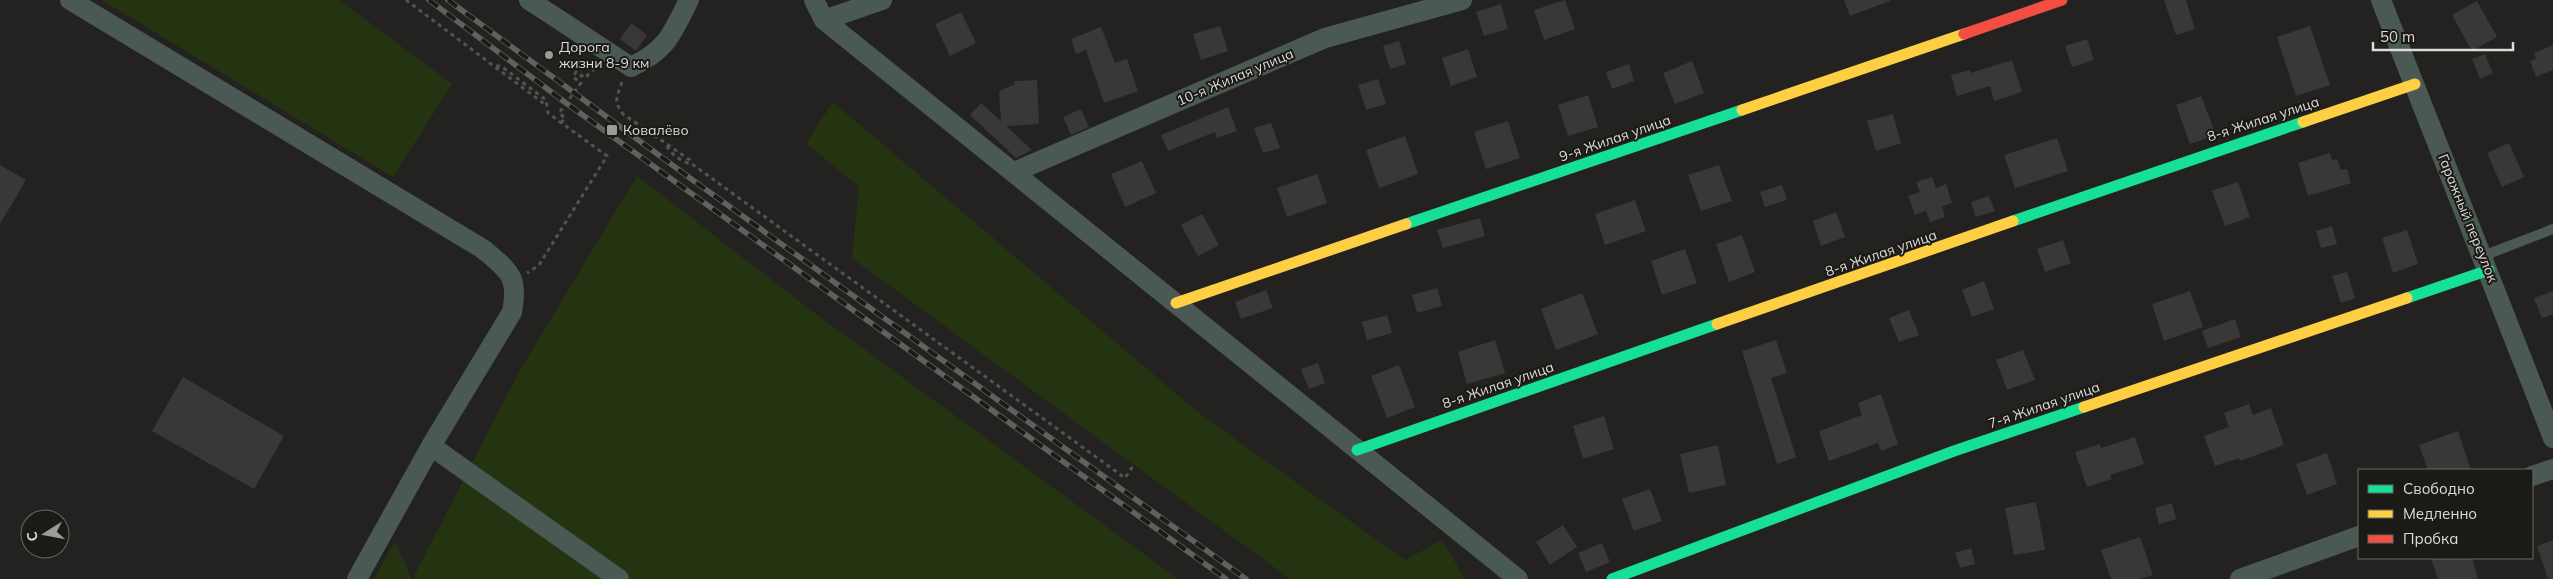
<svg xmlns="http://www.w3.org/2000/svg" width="2553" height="579" font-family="Mulish,sans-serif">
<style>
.green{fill:#243410}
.building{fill:#393837}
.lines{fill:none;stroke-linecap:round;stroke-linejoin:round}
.path{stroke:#4d5651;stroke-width:3;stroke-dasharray:4 4;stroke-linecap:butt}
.lane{stroke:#4a5954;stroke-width:10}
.street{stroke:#4a5954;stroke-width:20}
.fast{stroke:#16e098;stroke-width:11}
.slow{stroke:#ffcf43;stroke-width:11}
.jam{stroke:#f24e42;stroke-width:11}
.rail-casing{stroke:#5a635e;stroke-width:5.5}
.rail{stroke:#1b1a16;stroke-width:4;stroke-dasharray:11;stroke-linecap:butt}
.poi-dot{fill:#9c9b98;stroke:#1b1a16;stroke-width:2}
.labels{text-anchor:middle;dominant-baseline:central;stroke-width:4;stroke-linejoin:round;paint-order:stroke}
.poi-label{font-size:14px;fill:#dddcd9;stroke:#1b1a16;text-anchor:start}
.street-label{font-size:14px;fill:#dddcd9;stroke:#1b1a16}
</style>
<rect width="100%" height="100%" fill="#232220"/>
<path class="green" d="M 102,0 L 339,0 L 452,84 L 393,177 Z
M 833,102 L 1200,414 L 1405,560 L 1442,540 L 1465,579 L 1290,579 L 852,258 L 859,187 L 806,143 Z
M 637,176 L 812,311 L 1178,579 L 416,579 L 414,576 L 521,368 Z
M 395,541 L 412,579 L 374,579 Z"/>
<path class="building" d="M 1565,0 L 1575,29 L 1544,40 L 1534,10 Z
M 1844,0 L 1890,0 L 1890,1 L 1850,16 Z
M 2164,0 L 2186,0 L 2195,29 L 2176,35 Z
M 2477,1 L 2497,37 L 2472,51 L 2452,15 Z
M 1501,4 L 1508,29 L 1484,36 L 1476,12 Z
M 961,12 L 976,43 L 950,56 L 935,24 Z
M 631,23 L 647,35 L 636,51 L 620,39 Z
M 1220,26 L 1228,51 L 1201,60 L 1193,34 Z
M 2310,26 L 2330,85 L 2296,96 L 2277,37 Z
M 1101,27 L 1115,63 L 1127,59 L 1138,91 L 1104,103 L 1086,50 L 1076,54 L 1071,39 Z
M 2087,39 L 2094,60 L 2072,67 L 2065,46 Z
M 1399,41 L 1406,64 L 1390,69 L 1383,46 Z
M 2553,45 L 2553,70 L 2536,77 L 2530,61 L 2536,59 L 2534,53 Z
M 1468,49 L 1477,77 L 1451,86 L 1442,58 Z
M 2485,54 L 2493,73 L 2480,79 L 2472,59 Z
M 2012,60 L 2022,92 L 1994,101 L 1990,86 L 1957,96 L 1951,75 L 1970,70 L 1971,73 Z
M 1692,61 L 1704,93 L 1675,104 L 1663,73 Z
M 1629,64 L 1634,81 L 1612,89 L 1606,72 Z
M 1378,79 L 1386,104 L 1366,110 L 1358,85 Z
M 1037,80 L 1039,124 L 1006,126 L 1032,150 L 1016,158 L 970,115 L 981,103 L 1001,121 L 999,91 L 1015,84 L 1014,81 Z
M 1588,95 L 1598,127 L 1568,136 L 1558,105 Z
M 2201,96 L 2216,135 L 2190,144 L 2176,105 Z
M 1228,107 L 1237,131 L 1217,138 L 1215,132 L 1168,151 L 1161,135 Z
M 1081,109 L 1089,127 L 1071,135 L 1063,117 Z
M 1893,114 L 1901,143 L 1876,151 L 1867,121 Z
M 1508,121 L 1520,158 L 1486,169 L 1474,132 Z
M 1271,123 L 1280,148 L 1263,153 L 1254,128 Z
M 1405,136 L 1418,174 L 1379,188 L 1366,150 Z
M 2057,138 L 2068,171 L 2015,188 L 2004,155 Z
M 2509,143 L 2524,177 L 2502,187 L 2487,153 Z
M 2330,153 L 2332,161 L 2337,159 L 2341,170 L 2347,169 L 2351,183 L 2308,196 L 2298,163 Z
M 1142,161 L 1156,193 L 1125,207 L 1111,174 Z
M 0,165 L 26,180 L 0,224 Z
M 1719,165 L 1732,201 L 1701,211 L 1688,175 Z
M 1317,174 L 1327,203 L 1287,217 L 1277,188 Z
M 1932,177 L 1936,188 L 1946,184 L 1952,203 L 1942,206 L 1945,217 L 1930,222 L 1926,211 L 1915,215 L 1908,196 L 1920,192 L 1916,182 Z
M 2238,182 L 2250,217 L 2225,226 L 2212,191 Z
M 1782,185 L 1787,200 L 1765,207 L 1760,192 Z
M 1989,196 L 1995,211 L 1976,217 L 1971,202 Z
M 1635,200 L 1646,231 L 1605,245 L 1595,214 Z
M 1836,212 L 1845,237 L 1821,246 L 1813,221 Z
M 1202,214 L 1219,245 L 1198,256 L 1181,225 Z
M 1480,218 L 1485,236 L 1443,248 L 1437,230 Z
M 2332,226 L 2337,244 L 2321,248 L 2316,231 Z
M 2407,230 L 2418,264 L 2393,273 L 2382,238 Z
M 1742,235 L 1755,272 L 1729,282 L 1716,244 Z
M 2063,240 L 2071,263 L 2045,272 L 2037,249 Z
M 1685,249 L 1697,283 L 1662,295 L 1651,261 Z
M 2347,272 L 2355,298 L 2341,303 L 2332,276 Z
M 1984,281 L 1994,309 L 1972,317 L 1962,290 Z
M 1437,288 L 1442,306 L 1417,313 L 1412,295 Z
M 1266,290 L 1273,308 L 1241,319 L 1235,302 Z
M 2190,291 L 2203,327 L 2164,341 L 2152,304 Z
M 2553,291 L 2553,314 L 2542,318 L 2534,298 Z
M 1582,293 L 1598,334 L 1556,350 L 1541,309 Z
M 1909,310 L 1919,335 L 1899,342 L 1889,318 Z
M 1387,315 L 1392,333 L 1367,340 L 1362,322 Z
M 2235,319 L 2241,337 L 2208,348 L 2202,331 Z
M 1495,340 L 1505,373 L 1467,384 L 1458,352 Z
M 1776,340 L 1787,373 L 1771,378 L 1796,457 L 1777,464 L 1742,351 Z
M 2023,350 L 2035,380 L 2007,390 L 1996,360 Z
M 1318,363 L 1325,383 L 1309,389 L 1301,369 Z
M 1399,365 L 1415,407 L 1387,418 L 1371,376 Z
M 183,377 L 284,436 L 254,489 L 152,431 Z
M 1881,394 L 1898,444 L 1881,451 L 1878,443 L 1829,461 L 1819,431 L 1862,415 L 1858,403 Z
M 2249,404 L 2253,415 L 2271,408 L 2284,445 L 2240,461 L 2239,458 L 2215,466 L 2204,436 L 2229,427 L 2224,413 Z
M 1604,416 L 1614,449 L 1583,459 L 1573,426 Z
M 2458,431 L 2471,470 L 2428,470 L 2419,445 Z
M 2135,437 L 2144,464 L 2110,475 L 2112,479 L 2087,487 L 2075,452 L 2100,444 L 2101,448 Z
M 1718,445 L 1726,485 L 1689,493 L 1680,454 Z
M 2327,453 L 2337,484 L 2307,495 L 2296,464 Z
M 1650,489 L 1662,521 L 1634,531 L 1622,499 Z
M 2036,502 L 2045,550 L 2014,555 L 2005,508 Z
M 2172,503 L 2176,519 L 2159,524 L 2155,508 Z
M 1563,525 L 1577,547 L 1550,565 L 1536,542 Z
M 2140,537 L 2153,575 L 2140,579 L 2111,579 L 2101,550 Z
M 2553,540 L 2553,579 L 2548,579 L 2537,546 Z
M 1602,543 L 1610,562 L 1586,572 L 1578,553 Z
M 1971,548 L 1975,564 L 1960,568 L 1955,553 Z
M 2431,558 L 2472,558 L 2478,579 L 2438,579 Z"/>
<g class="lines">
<path class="path" d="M 406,0 L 547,106
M 496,66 L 501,66 L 546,100 L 548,113 L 607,156 L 539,265 L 527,273
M 622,82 C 617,97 613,101 623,114 L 690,160 L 692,164
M 561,123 L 565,118 L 559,113 L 581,83 L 573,77 L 576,72 L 585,78 L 596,67
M 667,146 C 670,154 684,163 692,164 L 1125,478 L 1133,466"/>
<path class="lane" d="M 2483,256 L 2553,229"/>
<path class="street" d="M 70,0 L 483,249 C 509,271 519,276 512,312 L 431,446 L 357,579
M 529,0 L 631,67 C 668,49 671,35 689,0
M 814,0 L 824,20 L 1518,579
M 2381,0 L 2553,438
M 824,20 L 882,0
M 1014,172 L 1325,38 L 1462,0
M 431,446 L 619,579
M 2532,476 L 2553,469
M 2240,579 L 2359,536"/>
<path class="fast" d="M 2013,221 L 2303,122
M 1406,224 L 1742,110
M 2407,298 L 2489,270
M 1357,450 L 1717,324
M 1612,579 L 1954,451 L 2084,407"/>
<path class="slow" d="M 1742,110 L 1964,34
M 2303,122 L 2415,84
M 1176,303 L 1406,224
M 1717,324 L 2013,221
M 2084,407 L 2407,298"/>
<path class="jam" d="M 1964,34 L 2062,0"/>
<g class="rail-casing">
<path id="rail" d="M 429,0 L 566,103 L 1226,579
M 448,0 L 694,181 L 1246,579"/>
</g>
<use href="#rail" class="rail"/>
</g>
<g class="poi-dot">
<circle cx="549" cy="55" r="5"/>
<rect x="606" y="124" width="12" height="12" rx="2.5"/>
</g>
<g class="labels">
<g class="poi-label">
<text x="559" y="47">Дорога<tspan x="559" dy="16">жизни 8-9 км</tspan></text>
<text x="623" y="130">Ковалёво</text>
</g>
<g class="street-label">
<text transform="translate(1235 77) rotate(-23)">10-я Жилая улица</text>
<text transform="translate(2263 119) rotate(-18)">8-я Жилая улица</text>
<text transform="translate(1615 138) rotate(-19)">9-я Жилая улица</text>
<text transform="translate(2468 218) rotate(68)">Гаражный переулок</text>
<text transform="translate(1881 253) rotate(-19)">8-я Жилая улица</text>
<text transform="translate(1498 385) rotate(-19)">8-я Жилая улица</text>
<text transform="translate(2044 405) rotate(-19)">7-я Жилая улица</text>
</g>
</g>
<rect x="2358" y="469" width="175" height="90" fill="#1b1a16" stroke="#696864"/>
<rect x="2368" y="485" width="25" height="8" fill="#16e098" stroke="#696864"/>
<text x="2403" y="494" font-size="15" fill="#dddcd9">Свободно</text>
<rect x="2368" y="510" width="25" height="8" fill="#ffcf43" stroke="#696864"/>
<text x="2403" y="519" font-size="15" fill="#dddcd9">Медленно</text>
<rect x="2368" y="535" width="25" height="8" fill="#f24e42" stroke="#696864"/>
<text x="2403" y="544" font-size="15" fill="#dddcd9">Пробка</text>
<g transform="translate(45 534) rotate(259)"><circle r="24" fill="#1b1a16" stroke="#696864"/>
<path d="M0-4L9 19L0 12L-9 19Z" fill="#9c9b98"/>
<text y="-8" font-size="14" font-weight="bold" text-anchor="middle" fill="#dddcd9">С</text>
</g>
<path d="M2373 42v8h140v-8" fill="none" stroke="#dddcd9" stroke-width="2.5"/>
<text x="2380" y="42" font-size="15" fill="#dddcd9" stroke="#1b1a16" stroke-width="4" paint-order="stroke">50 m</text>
</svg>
